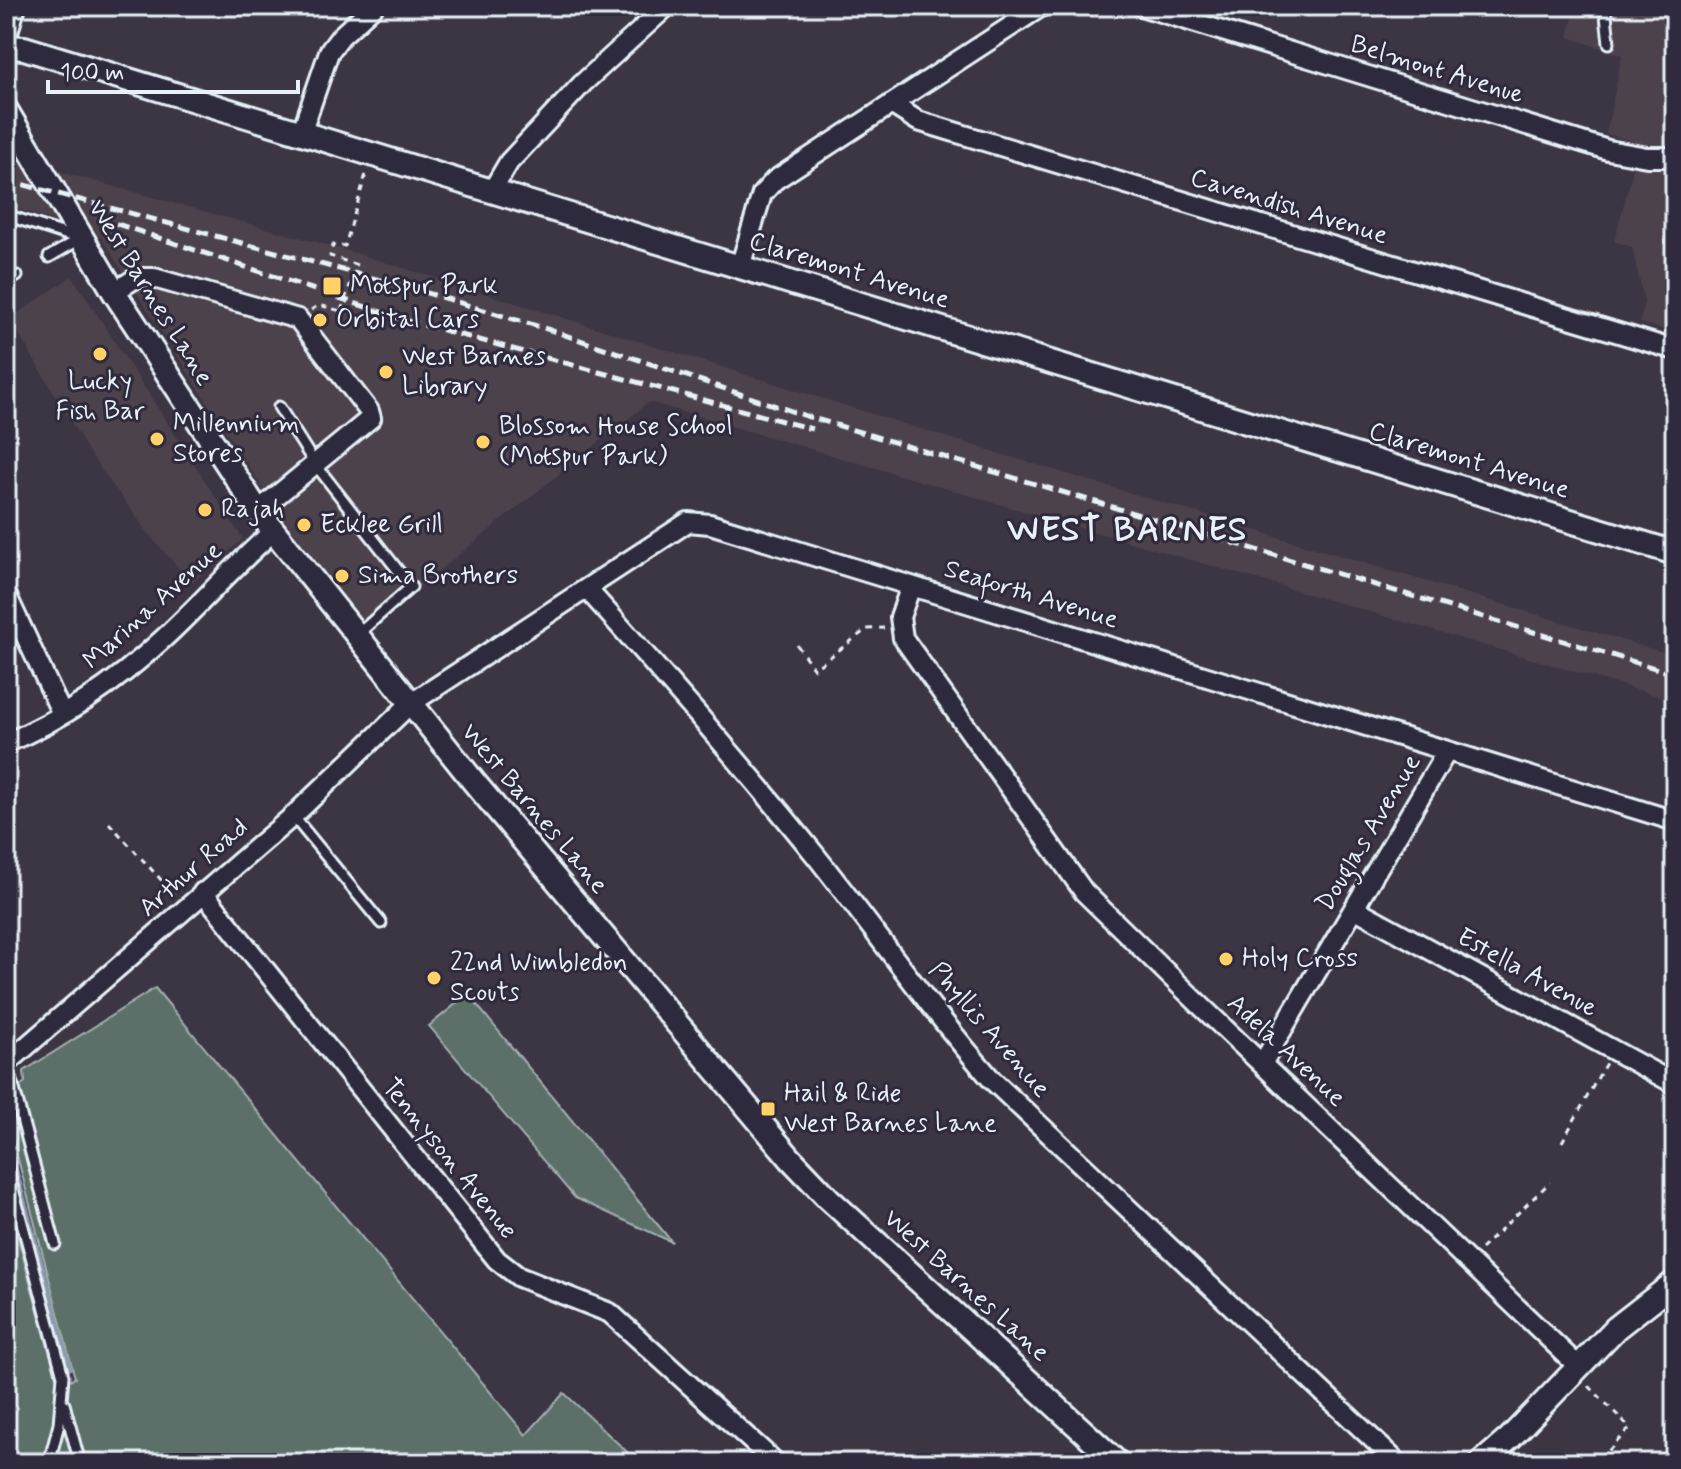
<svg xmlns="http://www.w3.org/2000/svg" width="1681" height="1469" font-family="Mynerve,sans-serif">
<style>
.built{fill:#4c424c}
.green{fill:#5b7069;stroke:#a2b0b0;stroke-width:2}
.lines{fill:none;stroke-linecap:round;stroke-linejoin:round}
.stream{stroke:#8d9bad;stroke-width:5}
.service-casing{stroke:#e8f1f8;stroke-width:15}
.minor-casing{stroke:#e8f1f8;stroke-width:24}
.tertiary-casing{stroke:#e8f1f8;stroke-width:28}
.path{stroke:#e8f1f8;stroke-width:3;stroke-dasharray:6 6;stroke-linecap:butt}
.service{stroke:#2f2a3d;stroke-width:9}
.minor{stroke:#2f2a3d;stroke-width:18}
.tertiary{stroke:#2f2a3d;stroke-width:22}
.rail{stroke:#e8f1f8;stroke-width:5;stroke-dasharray:12 6;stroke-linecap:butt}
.path-bridge{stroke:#e8f1f8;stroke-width:3;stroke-dasharray:6 6;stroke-linecap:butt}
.poi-dot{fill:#ffd166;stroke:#2f2a3d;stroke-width:3}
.labels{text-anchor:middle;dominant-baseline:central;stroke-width:6;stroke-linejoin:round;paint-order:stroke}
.street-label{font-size:26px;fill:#e8f1f8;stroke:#2f2a3d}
.poi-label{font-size:26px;fill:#e8f1f8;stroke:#2f2a3d;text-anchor:start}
.district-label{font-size:34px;font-weight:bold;letter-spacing:2px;fill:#e8f1f8;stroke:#2f2a3d}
</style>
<rect width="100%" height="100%" fill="#3c3544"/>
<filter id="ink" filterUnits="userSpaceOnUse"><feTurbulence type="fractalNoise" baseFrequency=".0125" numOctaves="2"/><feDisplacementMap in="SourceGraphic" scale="16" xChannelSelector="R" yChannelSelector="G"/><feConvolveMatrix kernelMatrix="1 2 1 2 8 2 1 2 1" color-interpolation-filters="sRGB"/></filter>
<g filter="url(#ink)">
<path class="built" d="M 1576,6 L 1675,6 L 1675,332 L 1640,323 L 1644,302 L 1632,247 L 1614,241 L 1632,174 L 1635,142 L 1606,134 L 1622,55 L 1568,37 Z
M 6,145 L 16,162 L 61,172 L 352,252 L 1004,455 L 1675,656 L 1675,701 L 649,402 L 369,627 L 278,512 L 100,236 L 6,205 Z
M 72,276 L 243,539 L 192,583 L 150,536 L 90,454 L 10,319 Z"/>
<path class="green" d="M 155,988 L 526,1435 L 564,1393 L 639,1463 L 6,1463 L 6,1195 L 58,1383 L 75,1378 L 6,1113 L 6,1096 L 25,1082 L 24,1071 Z
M 468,994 L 672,1242 L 575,1198 L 429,1026 Z"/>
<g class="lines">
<path class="stream" d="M 6,1135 L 70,1368"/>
<g class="service-casing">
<path id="service" d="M 1605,6 L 1609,43
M 6,215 L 77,238
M 49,257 L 80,239
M 6,282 L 17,276
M 279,407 L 315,464 L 411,587 L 358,634
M 293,816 L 381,923
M 6,1069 L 14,1089 L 55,1244
M 6,1163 L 63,1376 L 59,1424 L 50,1459 L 41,1463
M 64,1404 L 80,1463"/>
</g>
<g class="minor-casing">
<path id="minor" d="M 1141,6 L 1608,150 L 1647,157 L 1675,157
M 6,38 L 16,6
M 891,104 L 918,121 L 1675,350
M 301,134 L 329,52 L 341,36 L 374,6
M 492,191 L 509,162 L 583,83 L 667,6
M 740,267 L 762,194 L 775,180 L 1042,6
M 114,292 L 136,278 L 154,278 L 298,319 L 369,411 L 371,418 L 258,511
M 911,586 L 900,617 L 903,638 L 1084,892 L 1201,1006 L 1579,1367
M 587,589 C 665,676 742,764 816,856 C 875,930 929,1008 992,1080 L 1398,1463
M 6,594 L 62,714
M 6,743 C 64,719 119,680 164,638 C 202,603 235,564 274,531
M 203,892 L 497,1260 L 519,1277 L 610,1313 L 776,1463
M 1354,908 L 1675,1084
M 6,1064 L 293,816 L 410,704 L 688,522 L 710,524 L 1675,821
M 1262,1064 L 1447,751"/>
</g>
<g class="tertiary-casing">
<path id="tertiary" d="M 6,47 L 24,48 L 1675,553
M 6,110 L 114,292 L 258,511 L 474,782 L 791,1159 L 829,1199 L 1118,1463
M 1481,1463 L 1510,1438 L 1616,1328 L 1675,1282"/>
</g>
<path class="path" d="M 357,265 L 330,256 L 333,245 L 345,246 L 366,174
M 311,310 L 319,305 L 341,311
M 797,645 L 814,669 L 867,629 L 884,628
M 109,823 L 174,894
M 1562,1142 L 1606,1063
M 1481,1249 L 1550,1182
M 1589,1386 L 1630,1428 L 1597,1463"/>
<use href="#service" class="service"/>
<use href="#minor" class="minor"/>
<use href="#tertiary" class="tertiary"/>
<path class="rail" d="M 6,180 L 414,289 L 550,330 L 806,416 L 1675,674
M 99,218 L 405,320 L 812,429"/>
<path class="path-bridge" d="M 341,311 L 357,265"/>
</g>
</g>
<g class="poi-dot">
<rect x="322" y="276" width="20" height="20" rx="4"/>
<circle cx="320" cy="320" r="8"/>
<circle cx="100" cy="354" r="8"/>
<circle cx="386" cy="372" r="8"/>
<circle cx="157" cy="439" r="8"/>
<circle cx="483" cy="442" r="8"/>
<circle cx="205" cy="510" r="8"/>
<circle cx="304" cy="525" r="8"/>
<circle cx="342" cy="576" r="8"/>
<circle cx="1226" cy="959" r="8"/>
<circle cx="434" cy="978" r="8"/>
<rect x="760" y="1101" width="16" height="16" rx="4"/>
</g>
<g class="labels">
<g class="street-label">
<text transform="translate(1437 70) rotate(17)">Belmont Avenue</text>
<text transform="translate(1289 207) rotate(17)">Cavendish Avenue</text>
<text transform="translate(849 271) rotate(17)">Claremont Avenue</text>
<text transform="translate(150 293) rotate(58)">West Barnes Lane</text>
<text transform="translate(1469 461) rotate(17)">Claremont Avenue</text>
<text transform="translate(1031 595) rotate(17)">Seaforth Avenue</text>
<text transform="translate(153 606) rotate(-42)">Marina Avenue</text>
<text transform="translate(534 809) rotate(50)">West Barnes Lane</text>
<text transform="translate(1369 833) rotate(-59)">Douglas Avenue</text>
<text transform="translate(194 868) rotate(-41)">Arthur Road</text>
<text transform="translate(1527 973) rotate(29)">Estella Avenue</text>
<text transform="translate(989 1030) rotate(49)">Phyllis Avenue</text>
<text transform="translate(1286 1051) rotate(43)">Adela Avenue</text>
<text transform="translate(449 1159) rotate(51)">Tennyson Avenue</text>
<text transform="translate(966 1286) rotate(42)">West Barnes Lane</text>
</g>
<g class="poi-label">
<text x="350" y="286">Motspur Park</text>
<text x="336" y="320">Orbital Cars</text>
<text x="402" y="357">West Barnes<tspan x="402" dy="30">Library</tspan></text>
<text x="100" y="382" text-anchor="middle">Lucky<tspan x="100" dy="30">Fish Bar</tspan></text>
<text x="173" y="424">Millennium<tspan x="173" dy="30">Stores</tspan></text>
<text x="499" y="427">Blossom House School<tspan x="499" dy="30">(Motspur Park)</tspan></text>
<text x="221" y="510">Rajah</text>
<text x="320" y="525">Ecklee Grill</text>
<text x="358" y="576">Sima Brothers</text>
<text x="1242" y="959">Holy Cross</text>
<text x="450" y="963">22nd Wimbledon<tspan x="450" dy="30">Scouts</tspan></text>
<text x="784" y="1094">Hail &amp; Ride<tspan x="784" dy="30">West Barnes Lane</tspan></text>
</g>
<g class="district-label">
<text x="1128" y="530">WEST BARNES</text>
</g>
</g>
<rect width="1681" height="1469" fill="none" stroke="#2f2a3d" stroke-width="32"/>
<rect x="16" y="16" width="1649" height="1437" fill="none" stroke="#e8f1f8" stroke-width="3" filter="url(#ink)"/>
<path d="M48 80v12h250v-12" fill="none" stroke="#e8f1f8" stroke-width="4"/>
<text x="60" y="80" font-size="24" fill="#e8f1f8" stroke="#2f2a3d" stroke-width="6" paint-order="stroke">100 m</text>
</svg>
